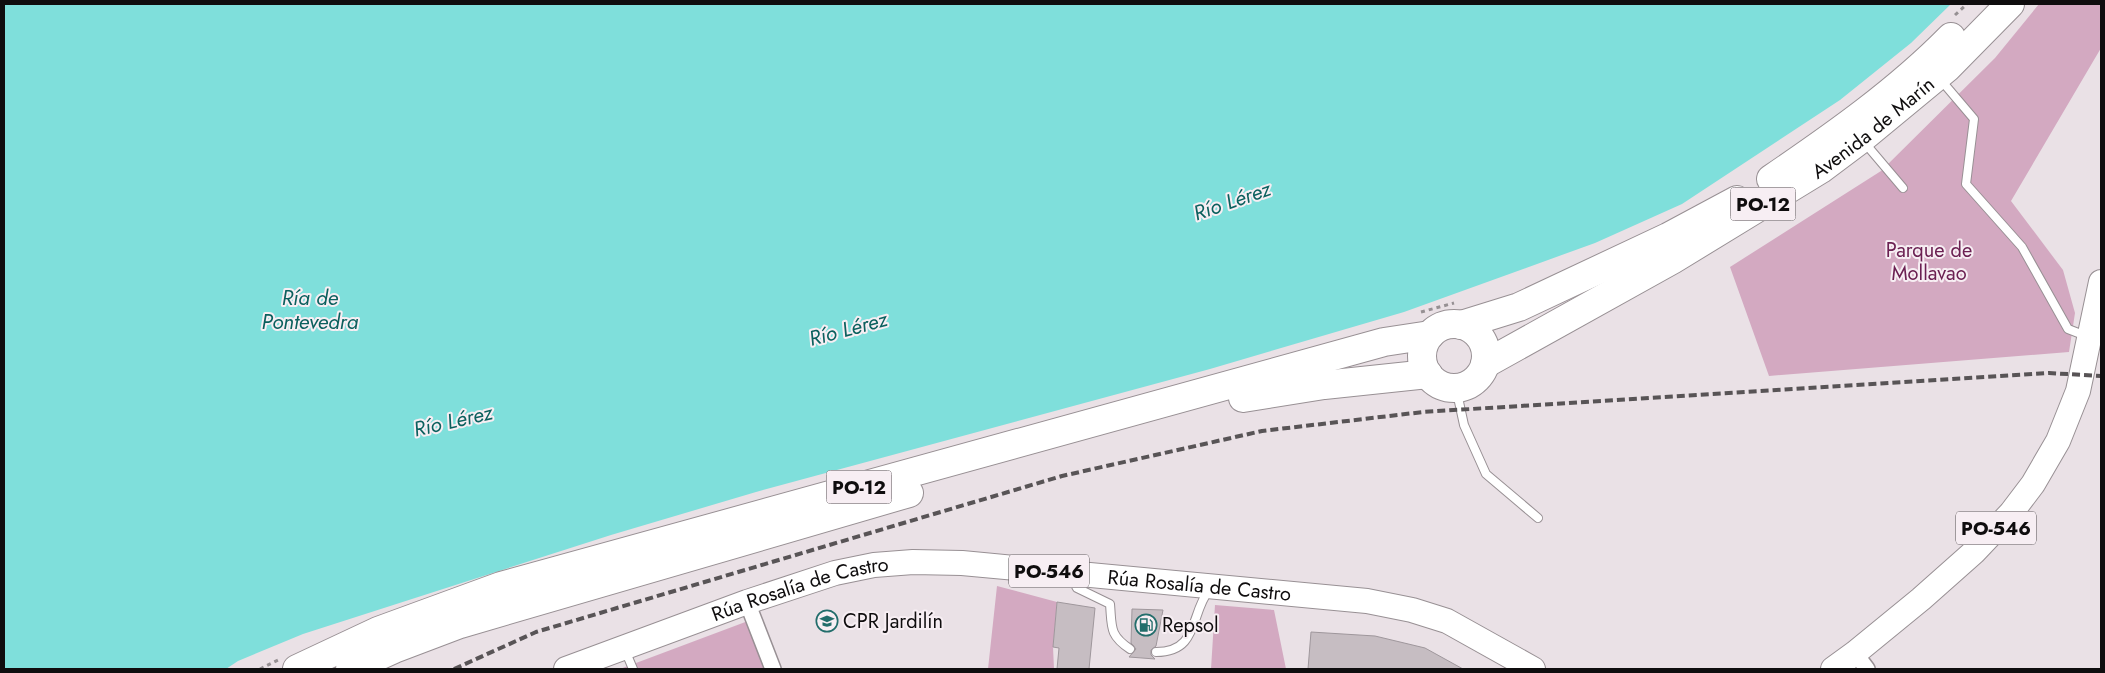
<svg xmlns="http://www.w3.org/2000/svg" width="2105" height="673" font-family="Jost,sans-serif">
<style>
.green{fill:#d3a9c1}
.water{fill:#7fdfdb}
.building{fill:#c6bdc2;stroke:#9f979c}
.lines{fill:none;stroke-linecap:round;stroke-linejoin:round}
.lane-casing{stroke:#989094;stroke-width:10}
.street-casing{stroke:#989094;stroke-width:18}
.primary-casing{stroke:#989094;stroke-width:26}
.highway-casing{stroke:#989094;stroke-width:30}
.path{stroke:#969093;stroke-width:3;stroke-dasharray:4 4;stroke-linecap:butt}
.lane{stroke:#fff;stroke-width:8}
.street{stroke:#fff;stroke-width:15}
.primary{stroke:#fff;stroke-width:24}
.highway{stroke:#fff;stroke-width:28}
.rail{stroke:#585456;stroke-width:4;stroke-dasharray:8 4;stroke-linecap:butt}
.labels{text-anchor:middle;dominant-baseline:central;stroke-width:4;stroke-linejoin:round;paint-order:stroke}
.shield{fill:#f7eef3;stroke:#555053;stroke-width:1}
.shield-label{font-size:19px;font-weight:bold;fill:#0f0d0e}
.street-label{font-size:20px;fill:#0f0d0e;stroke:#f7eef3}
.park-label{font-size:20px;fill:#6b2052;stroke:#f7eef3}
.poi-label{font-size:20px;fill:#0f0d0e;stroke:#f7eef3;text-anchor:start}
.water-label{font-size:21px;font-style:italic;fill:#0b605e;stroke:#f7eef3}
</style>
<rect width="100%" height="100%" fill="#eae1e6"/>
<path class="green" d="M 2039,4 L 2101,4 L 2101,48 L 2011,201 L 2063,270 L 2075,313 L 2069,352 L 1769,376 L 1730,267 L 1881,171 L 1995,58 Z
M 997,586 L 1057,602 L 1053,647 L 1054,669 L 988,669 Z
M 1215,605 L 1274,610 L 1286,669 L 1211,669 Z
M 748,621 L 766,669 L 620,669 Z"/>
<path class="water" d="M 4,4 L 1951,4 L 1911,43 L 1840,100 L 1682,204 L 1595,243 L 1404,312 L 1210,369 L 756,492 L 611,535 L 303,634 L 238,661 L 226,669 L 4,669 Z"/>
<path class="building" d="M 1057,602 L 1095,608 L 1089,669 L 1057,669 L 1059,648 L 1053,647 Z
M 1132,609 L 1163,610 L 1156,646 L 1151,650 L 1151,655 L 1155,659 L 1129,657 L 1136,649 L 1131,643 Z
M 1311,632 L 1375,636 L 1425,648 L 1463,669 L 1308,669 Z"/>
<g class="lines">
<g class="lane-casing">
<path id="lane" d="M 1940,79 L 1974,119 L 1966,184 L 2022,247 L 2068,329 L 2086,336
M 1864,142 L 1903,188
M 1456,388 L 1464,425 L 1486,474 L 1538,518
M 1071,577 L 1077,588 L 1110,604 C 1112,627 1109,635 1130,649
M 625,650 L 633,669
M 1156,652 C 1199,652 1190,614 1209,590"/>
</g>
<g class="street-casing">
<path id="street" d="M 747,602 L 773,669
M 1855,653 L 1867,669"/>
</g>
<g class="primary-casing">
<g id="primary">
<path id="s1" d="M 566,669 L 747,602 L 835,573 L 874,565 L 913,562 L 962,563 L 1367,601 L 1412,610 L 1447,621 L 1533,669"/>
<path d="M 1833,669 L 1855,653 L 1921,599 L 1974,552 L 2011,513 L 2033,484 L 2058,441 L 2078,391 L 2101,282"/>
</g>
</g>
<g class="highway-casing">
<g id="highway">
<path d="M 1771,179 C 1834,136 1898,91 1951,37"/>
<circle cx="1454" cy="356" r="32"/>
<path d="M 1461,325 L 1519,307 L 1668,237 L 1737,200"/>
<path id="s2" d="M 1485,364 L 1672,260 L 1821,169 L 1861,139 L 1947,68 L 2010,4"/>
<path d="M 1243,398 L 1324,385 L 1428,374"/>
<path d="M 297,669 L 378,631 L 501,586 L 1384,342 L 1430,335"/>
<path d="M 350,669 L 394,649 L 460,624 L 909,493"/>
</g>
</g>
<path class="path" d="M 1955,15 L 1967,4
M 1421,312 L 1454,303
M 260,669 L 278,660"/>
<use href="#lane" class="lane"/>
<use href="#street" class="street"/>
<use href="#primary" class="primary"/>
<use href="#highway" class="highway"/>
<path class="rail" d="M 454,669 L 536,632 L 1062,476 L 1262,431 L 1423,412 L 2049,373 L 2101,376"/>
</g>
<defs>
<g id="school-ring" transform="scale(1.125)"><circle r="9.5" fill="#f7eef3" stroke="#226d6b" stroke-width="1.5"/><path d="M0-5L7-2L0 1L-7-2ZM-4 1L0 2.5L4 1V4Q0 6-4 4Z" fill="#226d6b"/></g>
<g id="fuel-ring" transform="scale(1.125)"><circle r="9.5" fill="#f7eef3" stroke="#226d6b" stroke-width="1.5"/><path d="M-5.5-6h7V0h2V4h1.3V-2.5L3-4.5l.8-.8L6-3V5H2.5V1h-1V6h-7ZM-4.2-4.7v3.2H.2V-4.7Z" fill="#226d6b"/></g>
</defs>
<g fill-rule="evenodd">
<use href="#school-ring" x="827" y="621"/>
<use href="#fuel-ring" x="1146" y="625"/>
</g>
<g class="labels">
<g class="shield">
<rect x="1730.5" y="187.5" width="65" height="33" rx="4"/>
<rect x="826.5" y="470.5" width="65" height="33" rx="4"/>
<rect x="1956" y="511.5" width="80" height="33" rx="4"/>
<rect x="1009" y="554.5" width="80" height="33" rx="4"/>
</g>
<g class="shield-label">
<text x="1763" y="204">PO-12</text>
<text x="859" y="487">PO-12</text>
<text x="1996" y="528">PO-546</text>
<text x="1049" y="571">PO-546</text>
</g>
<g class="street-label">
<text stroke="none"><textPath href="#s2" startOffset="455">Avenida de Marín</textPath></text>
<text stroke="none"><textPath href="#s1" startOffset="652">Rúa Rosalía de Castro</textPath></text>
<text stroke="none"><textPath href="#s1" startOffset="248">Rúa Rosalía de Castro</textPath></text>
</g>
<g class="park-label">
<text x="1929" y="250">Parque de<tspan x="1929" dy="23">Mollavao</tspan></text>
</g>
<g class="poi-label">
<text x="843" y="621">CPR Jardilín</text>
<text x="1162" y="625">Repsol</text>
</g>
<g class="water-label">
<text transform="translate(1232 201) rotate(-19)">Río Lérez</text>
<text x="310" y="298">Ría de<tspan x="310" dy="24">Pontevedra</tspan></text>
<text transform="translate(848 329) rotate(-15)">Río Lérez</text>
<text transform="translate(453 421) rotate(-13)">Río Lérez</text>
</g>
</g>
<rect width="2105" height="673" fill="none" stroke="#0f0d0e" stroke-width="10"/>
</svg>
